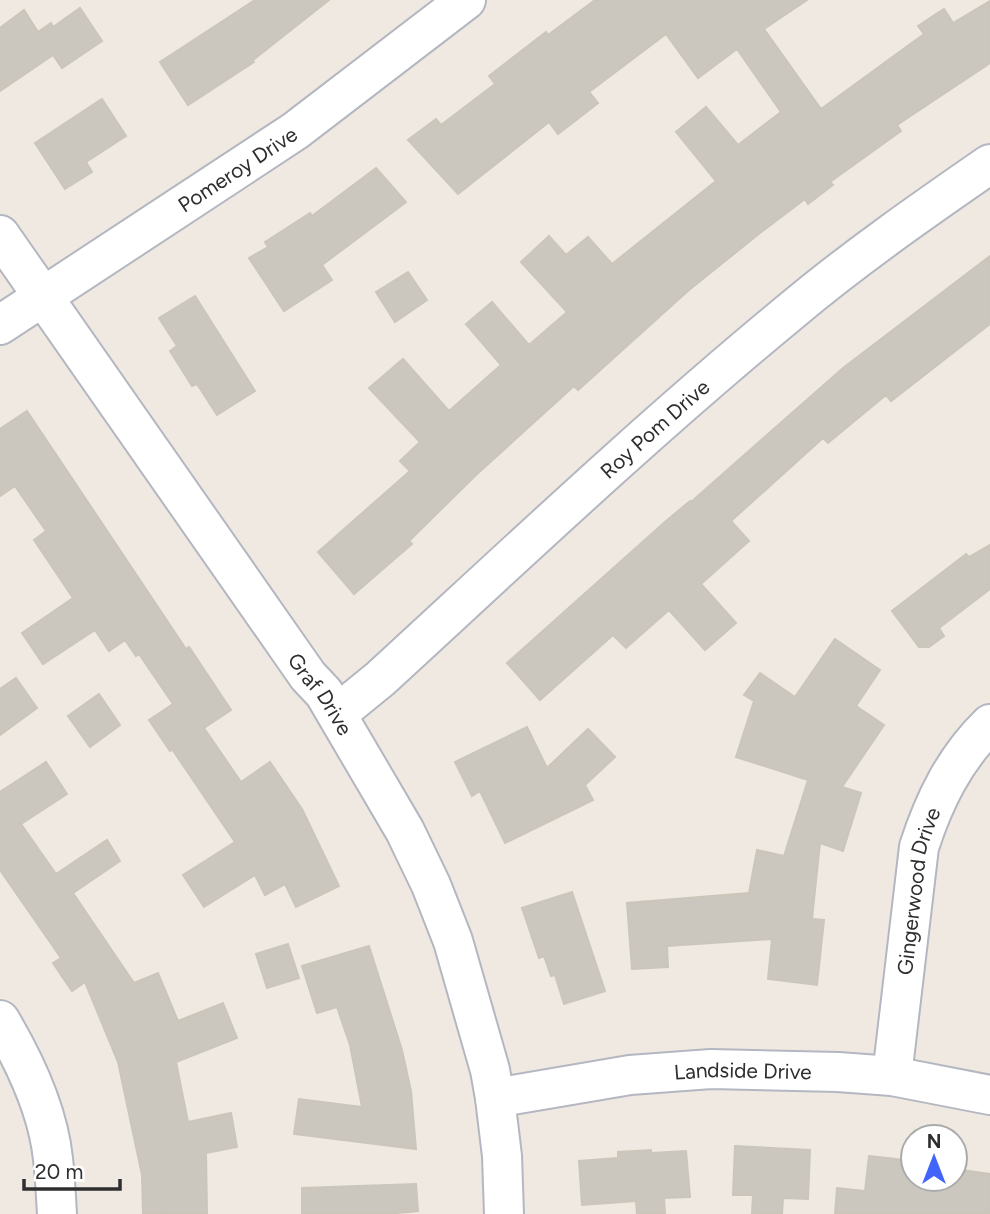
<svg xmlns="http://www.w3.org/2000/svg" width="990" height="1214" font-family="Figtree,sans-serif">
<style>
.building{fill:#cbc7bf;stroke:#cbc5ba;stroke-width:2}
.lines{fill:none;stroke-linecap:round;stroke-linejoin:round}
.minor-casing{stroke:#b4b7c1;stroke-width:42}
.minor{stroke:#fff;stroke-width:38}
.labels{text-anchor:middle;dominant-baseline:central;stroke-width:7;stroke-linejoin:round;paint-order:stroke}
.street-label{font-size:21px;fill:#2e2e2e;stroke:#fff}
</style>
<rect width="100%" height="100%" fill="#efe9e1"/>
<path class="building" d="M 255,0 L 329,0 L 253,60 L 254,62 L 188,105 L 160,62 Z
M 595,0 L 807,0 L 764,29 L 821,109 L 924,34 L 918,26 L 944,9 L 953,23 L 990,1 L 990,63 L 897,125 L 901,131 L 830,182 L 833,185 L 808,204 L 805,199 L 760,233 L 689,290 L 578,390 L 574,386 L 476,475 L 409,541 L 412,544 L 354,594 L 318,552 L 410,471 L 400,461 L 420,442 L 369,388 L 403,359 L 449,411 L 501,365 L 466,324 L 492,302 L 529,345 L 567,312 L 521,262 L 549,236 L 566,255 L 588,237 L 612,264 L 716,181 L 676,132 L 706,107 L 738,145 L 781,112 L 737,49 L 698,78 L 666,34 L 589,92 L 598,103 L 558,134 L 549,122 L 458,194 L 408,140 L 436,119 L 441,125 L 495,84 L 489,76 L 546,32 L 548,35 Z
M 80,8 L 102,41 L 62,68 L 53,55 L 0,91 L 0,28 L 24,10 L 38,32 L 51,23 L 53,27 Z
M 102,99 L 126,136 L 86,162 L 92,172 L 65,189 L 35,143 Z
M 376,168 L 406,202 L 322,265 L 332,280 L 284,311 L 249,258 L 268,247 L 265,242 L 310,213 L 312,216 Z
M 990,256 L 990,324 L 891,401 L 886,395 L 828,443 L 823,438 L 731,521 L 749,541 L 701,584 L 736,623 L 705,650 L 669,610 L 626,648 L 613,635 L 540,700 L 507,663 L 666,521 L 690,501 L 691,502 L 843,368 Z
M 408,272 L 427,300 L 395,322 L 376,292 Z
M 195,296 L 255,391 L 217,415 L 197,384 L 192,386 L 170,351 L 177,346 L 159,318 Z
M 27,411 L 186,649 L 189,647 L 231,710 L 204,728 L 241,782 L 270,762 L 302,809 L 339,886 L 296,907 L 285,884 L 265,895 L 255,875 L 204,907 L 183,875 L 235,842 L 172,749 L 170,751 L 149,720 L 173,704 L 139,654 L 136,656 L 125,640 L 109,651 L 95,630 L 43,664 L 22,633 L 73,598 L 34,540 L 46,531 L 15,486 L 0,496 L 0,429 Z
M 990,545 L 990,589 L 939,628 L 944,636 L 929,647 L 919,647 L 892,611 L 966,554 L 969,557 Z
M 835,639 L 880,670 L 856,706 L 884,725 L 842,787 L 861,793 L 843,851 L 820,843 L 812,919 L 824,920 L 817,985 L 768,979 L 772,939 L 667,946 L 668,967 L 632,969 L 627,903 L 749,893 L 757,850 L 784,856 L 808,780 L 736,757 L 754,701 L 744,695 L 760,673 L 795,697 Z
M 16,678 L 37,708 L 0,735 L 0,689 Z
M 99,694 L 120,725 L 90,747 L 68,716 Z
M 527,727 L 547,768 L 588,729 L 615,757 L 585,785 L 593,800 L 505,843 L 480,791 L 472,796 L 455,762 Z
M 46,762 L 67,794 L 21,824 L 56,874 L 107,840 L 120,861 L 73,893 L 134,983 L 158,973 L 178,1021 L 223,1003 L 237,1038 L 176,1062 L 188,1122 L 231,1113 L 237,1147 L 206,1153 L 207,1214 L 143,1213 L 142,1175 L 118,1062 L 85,982 L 72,991 L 53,963 L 61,958 L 0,870 L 0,792 Z
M 572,892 L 605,991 L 564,1004 L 555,975 L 551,976 L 544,956 L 539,958 L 522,908 Z
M 288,944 L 299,978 L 267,988 L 256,954 Z
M 369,946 L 402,1050 L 411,1091 L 416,1149 L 294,1134 L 299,1099 L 362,1107 L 350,1045 L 337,1007 L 317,1013 L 302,966 Z
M 735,1146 L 810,1150 L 808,1199 L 783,1198 L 782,1214 L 752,1214 L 753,1195 L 733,1195 Z
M 651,1150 L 651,1153 L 686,1151 L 690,1197 L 664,1198 L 665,1214 L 637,1214 L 636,1201 L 582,1205 L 579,1161 L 618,1158 L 618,1152 Z
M 869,1156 L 913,1161 L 913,1179 L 955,1179 L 955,1166 L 955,1169 L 990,1174 L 990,1214 L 835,1214 L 837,1188 L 865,1191 Z
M 416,1184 L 418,1211 L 387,1214 L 302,1214 L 302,1188 Z"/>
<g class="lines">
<g class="minor-casing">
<g id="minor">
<path id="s1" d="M 0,235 L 308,676 L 324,693 L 405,831 L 431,885 L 453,941 L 490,1070 L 495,1098 L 502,1156 L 504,1214"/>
<path id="s2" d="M 0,325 L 295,131 L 466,0"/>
<path id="s3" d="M 337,714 L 380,679 C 515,555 648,429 790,312 C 853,259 922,211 990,164"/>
<path d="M 0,1020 C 25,1062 48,1110 53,1159 C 55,1177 56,1196 57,1214"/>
<path id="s4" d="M 892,1076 L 919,847 C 934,801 954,759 990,724"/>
<path id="s5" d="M 495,1098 L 630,1075 L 711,1069 L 838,1072 L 892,1076 L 990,1095"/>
</g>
</g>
<use href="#minor" class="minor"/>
</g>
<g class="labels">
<g class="street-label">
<text stroke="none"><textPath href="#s2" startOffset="284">Pomeroy Drive</textPath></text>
<text stroke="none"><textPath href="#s3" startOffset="427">Roy Pom Drive</textPath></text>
<text stroke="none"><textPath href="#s1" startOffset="560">Graf Drive</textPath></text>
<text stroke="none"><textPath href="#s4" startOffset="187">Gingerwood Drive</textPath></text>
<text stroke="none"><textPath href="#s5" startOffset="250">Landside Drive</textPath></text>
</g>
</g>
<g transform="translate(934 1158)"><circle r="33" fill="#ffffff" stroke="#ababab" stroke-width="2"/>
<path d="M0-5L12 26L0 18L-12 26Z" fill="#4264fb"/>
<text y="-10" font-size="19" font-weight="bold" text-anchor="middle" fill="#2e2e2e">N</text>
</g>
<path d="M24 1179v10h96v-10" fill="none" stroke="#2e2e2e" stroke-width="3.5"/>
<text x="35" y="1179" font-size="21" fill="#2e2e2e" stroke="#ffffff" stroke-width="5" paint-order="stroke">20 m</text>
</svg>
